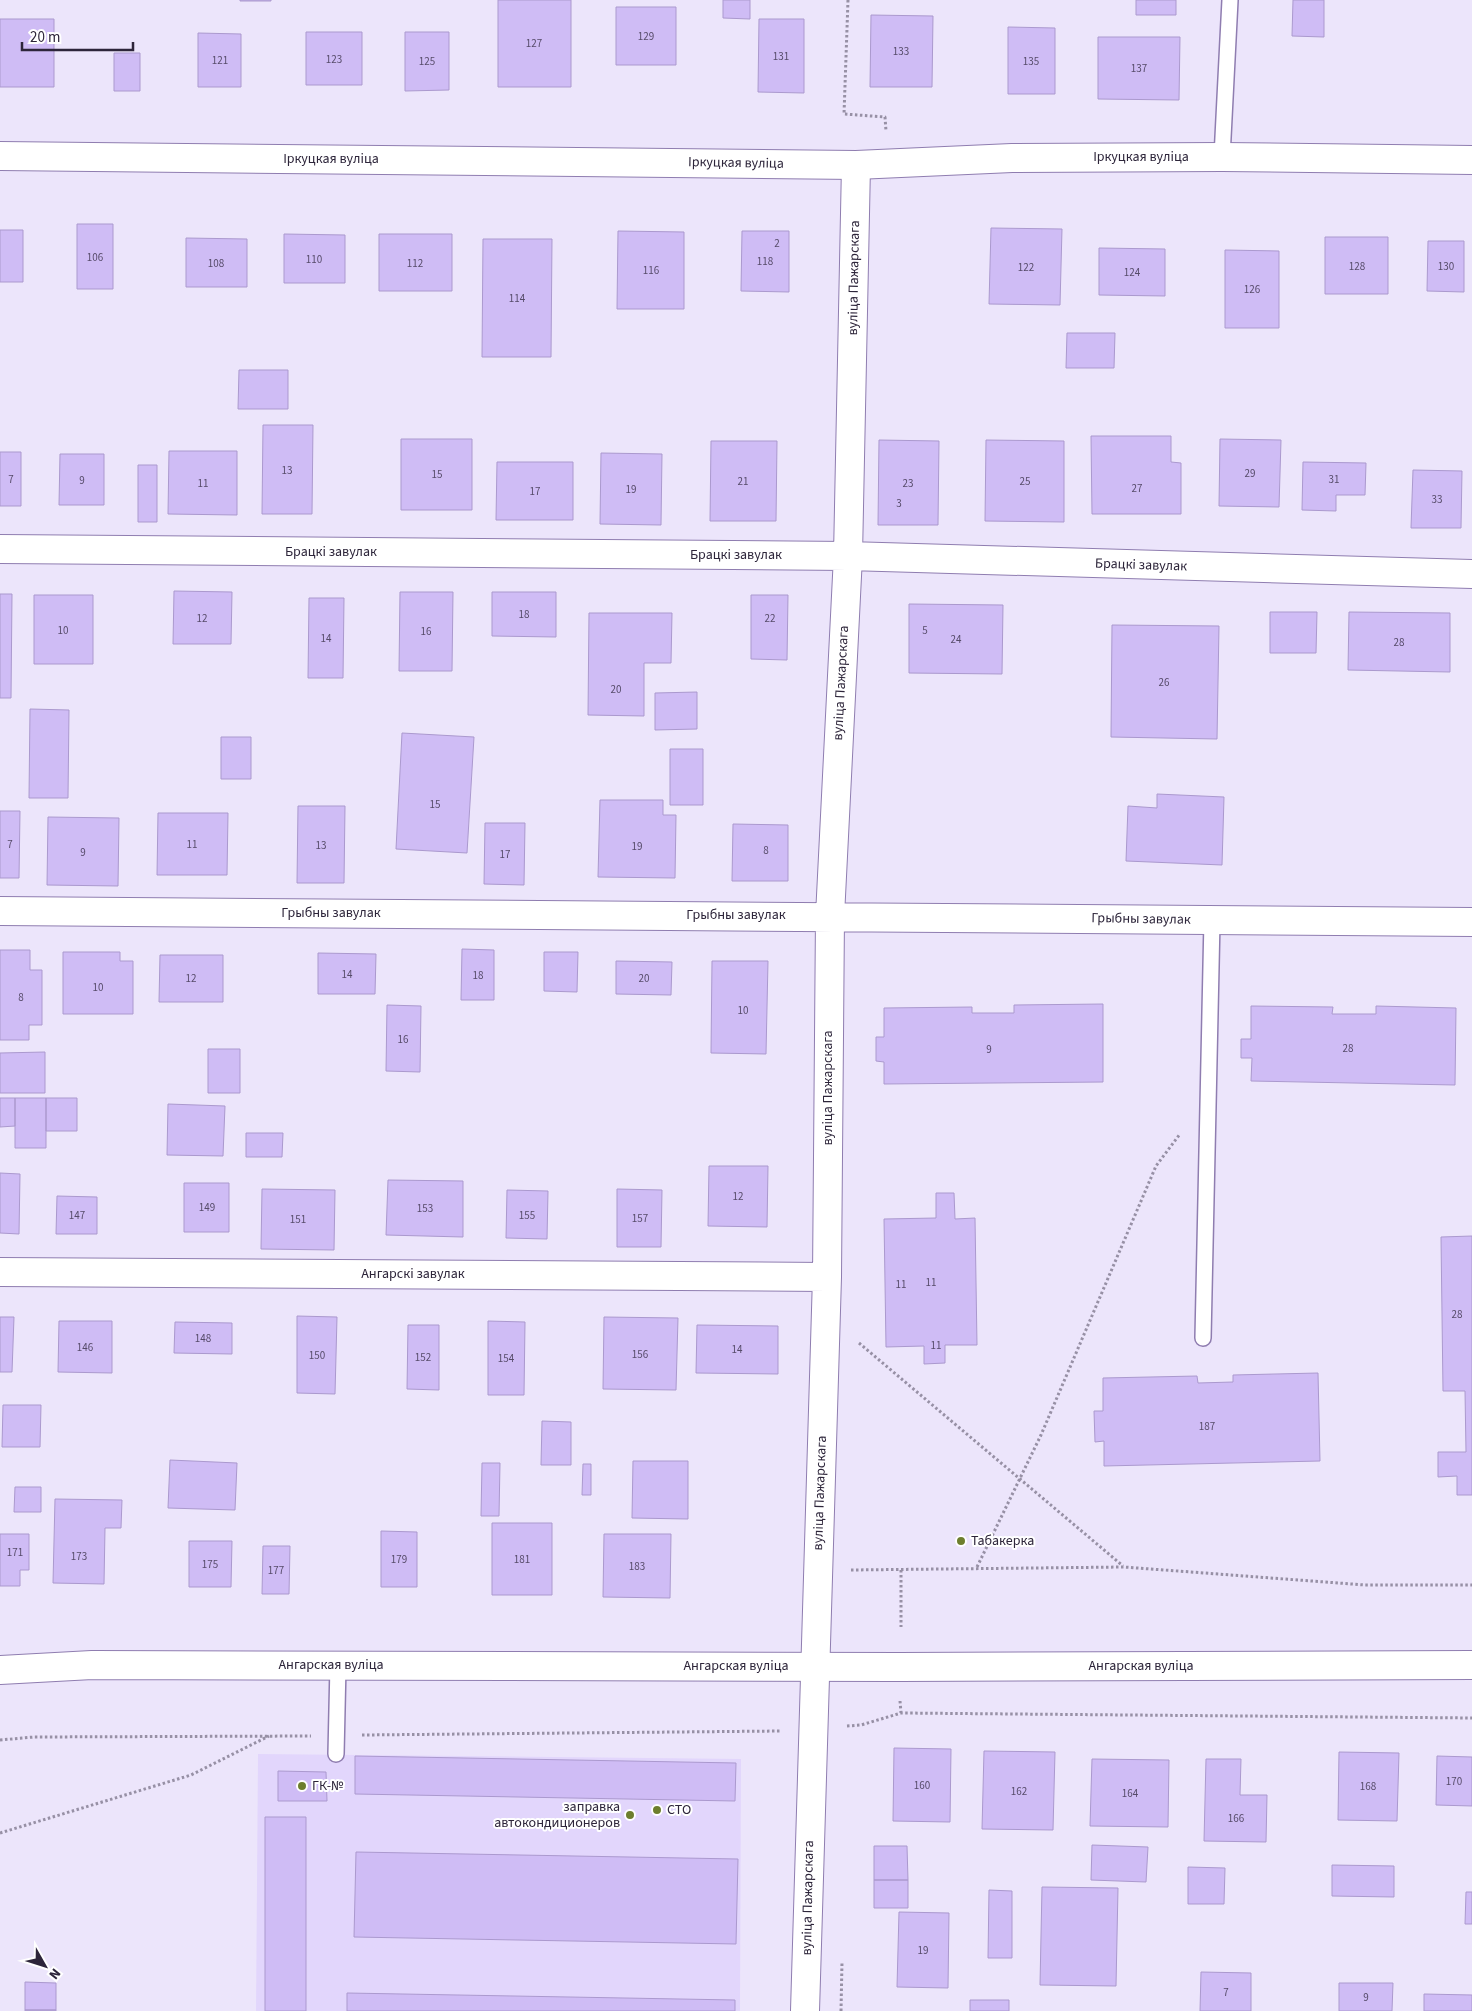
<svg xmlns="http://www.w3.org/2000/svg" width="1472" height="2011" font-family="'Source Sans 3',sans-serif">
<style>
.built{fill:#e2d6fc}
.building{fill:#cfbcf5;stroke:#ab99ce}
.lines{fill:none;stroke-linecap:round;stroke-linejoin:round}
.service-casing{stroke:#8f7db0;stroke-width:18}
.minor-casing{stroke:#8f7db0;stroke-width:30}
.tertiary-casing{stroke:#8f7db0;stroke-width:30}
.path{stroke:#9790a5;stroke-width:3;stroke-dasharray:2.5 2.5;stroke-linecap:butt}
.service{stroke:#fff;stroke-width:15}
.minor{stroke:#fff;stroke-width:28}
.tertiary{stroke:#fff;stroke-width:28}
.poi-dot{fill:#6d7e2d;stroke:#fff;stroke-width:2}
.labels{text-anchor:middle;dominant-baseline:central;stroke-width:4;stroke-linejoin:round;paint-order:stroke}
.number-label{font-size:11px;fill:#564b69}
.street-label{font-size:14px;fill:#2d253a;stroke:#fff}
.poi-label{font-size:14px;fill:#2d253a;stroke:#fff;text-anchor:start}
</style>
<rect width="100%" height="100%" fill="#ece5fb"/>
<path class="built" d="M 258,1754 L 741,1759 L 740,2011 L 256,2011 Z"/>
<path class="building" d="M 240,0 L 271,0 L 271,1 L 240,1 Z
M 498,0 L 571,0 L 571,87 L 498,87 Z
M 723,0 L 750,0 L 750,19 L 723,18 Z
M 1136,0 L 1176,0 L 1176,15 L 1136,15 Z
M 1293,0 L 1324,0 L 1324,37 L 1292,36 Z
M 616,7 L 676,7 L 676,65 L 616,65 Z
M 871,15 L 933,16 L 932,87 L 870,87 Z
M 0,19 L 54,19 L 54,87 L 0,87 Z
M 759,19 L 804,19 L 804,93 L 758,92 Z
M 1008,27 L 1055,28 L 1055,94 L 1008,94 Z
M 306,32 L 362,32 L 362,85 L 306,85 Z
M 405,32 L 449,32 L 449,90 L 405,91 Z
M 198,33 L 241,34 L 241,87 L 198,87 Z
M 1098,37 L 1180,37 L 1179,100 L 1098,99 Z
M 114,53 L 140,53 L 140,91 L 114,91 Z
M 77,224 L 113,224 L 113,289 L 77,289 Z
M 991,228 L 1062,229 L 1060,305 L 989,304 Z
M 0,230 L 23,230 L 23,282 L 0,282 Z
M 618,231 L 684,232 L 684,309 L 617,309 Z
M 742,231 L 789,231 L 789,292 L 741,291 Z
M 284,234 L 345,235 L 345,283 L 284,283 Z
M 379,234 L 452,234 L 452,291 L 379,291 Z
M 1325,237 L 1388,237 L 1388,294 L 1325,294 Z
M 186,238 L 247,239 L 247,287 L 186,287 Z
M 483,239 L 552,239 L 551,357 L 482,357 Z
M 1428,241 L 1464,241 L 1464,292 L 1427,291 Z
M 1099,248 L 1165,249 L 1165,296 L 1099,295 Z
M 1225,250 L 1279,251 L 1279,328 L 1225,328 Z
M 1067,333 L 1115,333 L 1114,368 L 1066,368 Z
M 239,370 L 288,370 L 288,409 L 238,409 Z
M 263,425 L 313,425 L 312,514 L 262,514 Z
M 1091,436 L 1171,436 L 1171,462 L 1181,463 L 1181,514 L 1092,514 Z
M 401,439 L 472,439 L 472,510 L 401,510 Z
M 1220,439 L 1281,440 L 1279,507 L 1219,506 Z
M 879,440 L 939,441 L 938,525 L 878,525 Z
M 986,440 L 1064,441 L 1064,522 L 985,521 Z
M 711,441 L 777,441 L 776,521 L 710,521 Z
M 169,451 L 237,451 L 237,515 L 168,514 Z
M 0,452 L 21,452 L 21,506 L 0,506 Z
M 601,453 L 662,454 L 661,525 L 600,524 Z
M 60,454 L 104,454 L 104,505 L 59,505 Z
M 497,462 L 573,462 L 573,520 L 496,520 Z
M 1303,462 L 1366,463 L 1365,495 L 1336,495 L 1336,511 L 1302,510 Z
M 138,465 L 157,465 L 157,522 L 138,522 Z
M 1413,470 L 1462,471 L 1461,528 L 1411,528 Z
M 174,591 L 232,592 L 231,644 L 173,644 Z
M 400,592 L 453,592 L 452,671 L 399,671 Z
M 492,592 L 556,592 L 556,637 L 492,636 Z
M 0,594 L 12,594 L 11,698 L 0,698 Z
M 34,595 L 93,595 L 93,664 L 34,664 Z
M 751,595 L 788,595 L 787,660 L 751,659 Z
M 309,598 L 344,598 L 343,678 L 308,678 Z
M 909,604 L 1003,605 L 1002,674 L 909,673 Z
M 1270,612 L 1317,612 L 1316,653 L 1270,653 Z
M 1349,612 L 1450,613 L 1450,672 L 1348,670 Z
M 589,613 L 672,613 L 671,663 L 644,663 L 644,716 L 588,715 Z
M 1112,625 L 1219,626 L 1217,739 L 1111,737 Z
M 697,692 L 697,729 L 655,730 L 655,693 Z
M 30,709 L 69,710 L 68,798 L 29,798 Z
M 402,733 L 474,737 L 467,853 L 396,849 Z
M 221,737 L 251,737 L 251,779 L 221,779 Z
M 670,749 L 703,749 L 703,805 L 670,805 Z
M 1157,794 L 1224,797 L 1222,865 L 1126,861 L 1128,806 L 1157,808 Z
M 600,800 L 663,800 L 663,815 L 676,815 L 675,878 L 598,877 Z
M 298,806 L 345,806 L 344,883 L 297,883 Z
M 0,811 L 20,811 L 19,878 L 0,878 Z
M 158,813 L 228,813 L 227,875 L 157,875 Z
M 48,817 L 119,818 L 118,886 L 47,885 Z
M 485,823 L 525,823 L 524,885 L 484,884 Z
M 733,824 L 788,825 L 788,881 L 732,881 Z
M 462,949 L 494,950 L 494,1000 L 461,1000 Z
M 0,950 L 30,950 L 30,970 L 42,970 L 42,1025 L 29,1025 L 29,1040 L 0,1040 Z
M 63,952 L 120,952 L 120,961 L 133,961 L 133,1014 L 63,1014 Z
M 544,952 L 578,952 L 577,992 L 544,991 Z
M 318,953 L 376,954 L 375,994 L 318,994 Z
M 160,955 L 223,955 L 223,1002 L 159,1002 Z
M 616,961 L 672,962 L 671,995 L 616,994 Z
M 712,961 L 768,961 L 766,1054 L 711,1053 Z
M 1103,1004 L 1103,1082 L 884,1084 L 884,1062 L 876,1061 L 876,1037 L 884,1037 L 884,1008 L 972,1007 L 972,1013 L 1014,1013 L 1014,1005 Z
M 387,1005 L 421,1006 L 420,1072 L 386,1071 Z
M 1251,1006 L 1333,1007 L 1332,1014 L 1376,1014 L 1376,1006 L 1456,1008 L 1455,1085 L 1251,1081 L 1252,1058 L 1241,1058 L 1241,1039 L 1251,1039 Z
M 208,1049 L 240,1049 L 240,1093 L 208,1093 Z
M 45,1052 L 45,1093 L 0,1093 L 0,1053 Z
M 0,1098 L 15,1098 L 15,1126 L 0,1127 Z
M 15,1098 L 46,1098 L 46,1148 L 15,1148 Z
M 46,1098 L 77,1098 L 77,1131 L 46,1131 Z
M 168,1104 L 225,1106 L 223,1156 L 167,1155 Z
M 246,1133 L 283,1133 L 282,1157 L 246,1157 Z
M 709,1166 L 768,1166 L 767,1227 L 708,1226 Z
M 0,1173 L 20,1174 L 19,1234 L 0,1233 Z
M 388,1180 L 463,1181 L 463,1237 L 386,1235 Z
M 184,1183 L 229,1183 L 229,1232 L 184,1232 Z
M 262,1189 L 335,1190 L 334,1250 L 261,1249 Z
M 617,1189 L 662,1190 L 661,1247 L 617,1247 Z
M 507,1190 L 548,1191 L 547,1239 L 506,1238 Z
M 936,1193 L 954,1193 L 955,1219 L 975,1218 L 977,1345 L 945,1345 L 945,1363 L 924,1364 L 924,1346 L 886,1347 L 884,1219 L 936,1218 Z
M 57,1196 L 97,1197 L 97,1234 L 56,1234 Z
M 1472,1236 L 1472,1495 L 1457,1495 L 1457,1476 L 1438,1477 L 1438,1452 L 1466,1452 L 1465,1391 L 1443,1391 L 1441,1237 Z
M 297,1316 L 337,1317 L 335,1394 L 297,1393 Z
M 0,1317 L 14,1317 L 12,1372 L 0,1372 Z
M 604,1317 L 678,1318 L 676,1390 L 603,1389 Z
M 59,1321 L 112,1321 L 112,1373 L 58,1372 Z
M 488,1321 L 525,1322 L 524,1395 L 488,1395 Z
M 175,1322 L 232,1323 L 232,1354 L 174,1353 Z
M 408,1325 L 439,1325 L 439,1390 L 407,1389 Z
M 697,1325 L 778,1326 L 778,1374 L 696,1373 Z
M 1318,1373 L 1320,1461 L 1104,1466 L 1104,1441 L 1095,1442 L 1094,1411 L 1103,1411 L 1103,1378 L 1197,1376 L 1198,1383 L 1233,1382 L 1233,1375 Z
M 3,1405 L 41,1405 L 40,1447 L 2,1447 Z
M 542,1421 L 571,1422 L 571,1465 L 541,1465 Z
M 170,1460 L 237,1463 L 235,1510 L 168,1508 Z
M 633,1461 L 688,1461 L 688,1519 L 632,1518 Z
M 482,1463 L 500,1463 L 499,1516 L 481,1516 Z
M 583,1464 L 591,1464 L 591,1495 L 582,1495 Z
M 15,1487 L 41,1487 L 41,1512 L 14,1512 Z
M 55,1499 L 122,1500 L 121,1528 L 105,1528 L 104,1584 L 53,1583 Z
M 492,1523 L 552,1523 L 552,1595 L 492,1595 Z
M 381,1531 L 417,1532 L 417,1587 L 381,1587 Z
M 0,1534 L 29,1534 L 29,1570 L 20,1570 L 20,1586 L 0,1586 Z
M 604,1534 L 671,1534 L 670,1598 L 603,1597 Z
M 189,1541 L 232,1541 L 231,1587 L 189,1587 Z
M 263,1546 L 290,1546 L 289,1594 L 262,1594 Z
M 894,1748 L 951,1749 L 950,1822 L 893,1821 Z
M 984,1751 L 1055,1752 L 1053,1830 L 982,1829 Z
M 1339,1752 L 1399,1753 L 1397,1821 L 1338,1820 Z
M 355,1756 L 736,1763 L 735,1801 L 355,1794 Z
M 1437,1756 L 1472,1757 L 1472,1806 L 1436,1805 Z
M 1092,1759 L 1169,1760 L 1168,1827 L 1090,1826 Z
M 1206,1759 L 1241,1759 L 1240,1795 L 1267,1795 L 1266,1842 L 1204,1841 Z
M 278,1771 L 326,1772 L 327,1801 L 278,1801 Z
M 265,1817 L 306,1817 L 306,2011 L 265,2011 Z
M 1092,1845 L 1148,1847 L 1146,1882 L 1091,1880 Z
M 874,1846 L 907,1846 L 908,1880 L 874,1880 Z
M 356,1852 L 738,1859 L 736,1944 L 354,1937 Z
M 1332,1865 L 1394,1866 L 1394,1897 L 1332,1896 Z
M 1188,1867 L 1225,1868 L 1224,1904 L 1188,1904 Z
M 874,1880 L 908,1880 L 908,1908 L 874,1908 Z
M 1042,1887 L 1118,1888 L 1116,1986 L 1040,1985 Z
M 989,1890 L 1012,1891 L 1012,1958 L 988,1958 Z
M 1466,1892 L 1472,1892 L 1472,1924 L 1465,1924 Z
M 899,1912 L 949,1913 L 948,1988 L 897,1987 Z
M 1201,1972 L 1251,1973 L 1251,2011 L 1200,2011 Z
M 25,1982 L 56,1983 L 56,2010 L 25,2010 Z
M 1339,1983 L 1393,1983 L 1392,2011 L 1339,2011 Z
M 347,1993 L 735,2000 L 735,2011 L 347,2011 Z
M 1424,1994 L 1472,1995 L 1472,2011 L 1424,2011 Z
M 970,2000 L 1009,2000 L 1009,2011 L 970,2011 Z
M 25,2010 L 56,2010 L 56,2011 L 25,2011 Z"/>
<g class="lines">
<g class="service-casing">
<path id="service" d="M 1222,157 L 1230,0
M 1203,1338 L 1212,920
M 336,1754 L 338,1665"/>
</g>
<g class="minor-casing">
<path id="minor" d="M 0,549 L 848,556 L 1472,574
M 0,911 L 1472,922
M 0,1272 L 827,1277
M 805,2011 L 827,1277 L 830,916 L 848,556 L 856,165"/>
</g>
<g class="tertiary-casing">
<path id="tertiary" d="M 0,156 L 856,165 L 1012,158 L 1222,157 L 1472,160
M 0,1670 L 92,1665 L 900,1667 L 1472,1665"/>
</g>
<path class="path" d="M 848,0 L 844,114 L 885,117 L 886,131
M 859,1343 L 1123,1566
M 977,1567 L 1041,1435 L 1156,1166 L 1180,1134
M 851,1570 L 1124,1567 L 1365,1585 L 1472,1585
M 901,1570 L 901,1627
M 900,1701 L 901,1713
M 847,1726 L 861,1725 L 901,1713 L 1472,1718
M 362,1735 L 781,1731
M 0,1740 L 34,1737 L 311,1736
M 0,1833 L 191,1775 L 269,1736
M 841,2011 L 842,1962"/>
<use href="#service" class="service"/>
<use href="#minor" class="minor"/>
<use href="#tertiary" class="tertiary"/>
</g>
<g class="poi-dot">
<circle cx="961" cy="1541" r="5"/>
<circle cx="302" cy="1786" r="5"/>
<circle cx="657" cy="1810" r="5"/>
<circle cx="630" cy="1815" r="5"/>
</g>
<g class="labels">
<g class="number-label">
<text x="646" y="36">129</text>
<text x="534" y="43">127</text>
<text x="901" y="51">133</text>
<text x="781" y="56">131</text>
<text x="334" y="59">123</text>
<text x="220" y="60">121</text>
<text x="427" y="61">125</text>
<text x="1031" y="61">135</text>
<text x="1139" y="68">137</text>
<text x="777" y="243">2</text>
<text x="95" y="257">106</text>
<text x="314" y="259">110</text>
<text x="765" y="261">118</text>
<text x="216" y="263">108</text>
<text x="415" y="263">112</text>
<text x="1357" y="266">128</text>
<text x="1446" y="266">130</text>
<text x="1026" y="267">122</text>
<text x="651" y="270">116</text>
<text x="1132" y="272">124</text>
<text x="1252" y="289">126</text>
<text x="517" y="298">114</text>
<text x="287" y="470">13</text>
<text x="1250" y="473">29</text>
<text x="437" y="474">15</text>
<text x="11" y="479">7</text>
<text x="1334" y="479">31</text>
<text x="82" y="480">9</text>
<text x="743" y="481">21</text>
<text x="1025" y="481">25</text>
<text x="203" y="483">11</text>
<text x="908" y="483">23</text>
<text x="1137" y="488">27</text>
<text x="631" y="489">19</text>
<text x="535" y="491">17</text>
<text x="1437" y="499">33</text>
<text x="899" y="503">3</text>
<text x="524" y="614">18</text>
<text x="202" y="618">12</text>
<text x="770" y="618">22</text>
<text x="63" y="630">10</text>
<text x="925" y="630">5</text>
<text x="426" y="631">16</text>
<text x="326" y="638">14</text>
<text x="956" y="639">24</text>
<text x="1399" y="642">28</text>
<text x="1164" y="682">26</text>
<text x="616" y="689">20</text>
<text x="435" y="804">15</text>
<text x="10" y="844">7</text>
<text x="192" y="844">11</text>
<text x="321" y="845">13</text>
<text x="637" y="846">19</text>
<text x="766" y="850">8</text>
<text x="83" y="852">9</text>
<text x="505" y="854">17</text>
<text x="347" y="974">14</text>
<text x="478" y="975">18</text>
<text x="191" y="978">12</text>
<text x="644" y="978">20</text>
<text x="98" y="987">10</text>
<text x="21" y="997">8</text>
<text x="743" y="1010">10</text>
<text x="403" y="1039">16</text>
<text x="1348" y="1048">28</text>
<text x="989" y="1049">9</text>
<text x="738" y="1196">12</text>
<text x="207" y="1207">149</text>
<text x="425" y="1208">153</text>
<text x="77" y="1215">147</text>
<text x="527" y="1215">155</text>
<text x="640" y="1218">157</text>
<text x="298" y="1219">151</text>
<text x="931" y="1282">11</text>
<text x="901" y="1284">11</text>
<text x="1457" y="1314">28</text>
<text x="203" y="1338">148</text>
<text x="936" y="1345">11</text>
<text x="85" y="1347">146</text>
<text x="737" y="1349">14</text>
<text x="640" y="1354">156</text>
<text x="317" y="1355">150</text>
<text x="423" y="1357">152</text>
<text x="506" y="1358">154</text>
<text x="1207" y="1426">187</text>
<text x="15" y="1552">171</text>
<text x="79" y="1556">173</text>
<text x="399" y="1559">179</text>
<text x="522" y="1559">181</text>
<text x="210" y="1564">175</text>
<text x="637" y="1566">183</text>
<text x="276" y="1570">177</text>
<text x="1454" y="1781">170</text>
<text x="922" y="1785">160</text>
<text x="1368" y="1786">168</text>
<text x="1019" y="1791">162</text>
<text x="1130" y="1793">164</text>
<text x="1236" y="1818">166</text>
<text x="923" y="1950">19</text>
<text x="1226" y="1992">7</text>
<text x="1366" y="1997">9</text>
</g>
<g class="street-label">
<text x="1141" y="157">Іркуцкая вуліца</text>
<text x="331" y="159">Іркуцкая вуліца</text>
<text transform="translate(736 163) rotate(1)">Іркуцкая вуліца</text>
<text transform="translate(854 278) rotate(-89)">вуліца Пажарскага</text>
<text x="331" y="552">Брацкі завулак</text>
<text x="736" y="555">Брацкі завулак</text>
<text transform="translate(1141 565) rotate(2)">Брацкі завулак</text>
<text transform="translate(841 683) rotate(-87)">вуліца Пажарскага</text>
<text x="331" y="913">Грыбны завулак</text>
<text x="736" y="915">Грыбны завулак</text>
<text transform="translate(1141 919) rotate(1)">Грыбны завулак</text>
<text transform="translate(828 1088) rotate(-90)">вуліца Пажарскага</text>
<text x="413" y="1274">Ангарскі завулак</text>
<text transform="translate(820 1493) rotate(-88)">вуліца Пажарскага</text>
<text x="331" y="1665">Ангарская вуліца</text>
<text x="736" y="1666">Ангарская вуліца</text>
<text x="1141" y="1666">Ангарская вуліца</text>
<text transform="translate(808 1898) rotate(-89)">вуліца Пажарскага</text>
</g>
<g class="poi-label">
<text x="971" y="1541">Табакерка</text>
<text x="312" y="1786">ГК-№</text>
<text x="620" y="1807" text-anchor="end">заправка<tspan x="620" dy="16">автокондиционеров</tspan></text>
<text x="667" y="1810">СТО</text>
</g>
</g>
<g transform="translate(45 1966) rotate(129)" stroke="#ffffff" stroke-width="4" paint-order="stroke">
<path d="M0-4L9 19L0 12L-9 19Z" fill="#2d253a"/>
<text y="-8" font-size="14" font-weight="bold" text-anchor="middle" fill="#2d253a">N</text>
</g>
<path d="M22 42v8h111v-8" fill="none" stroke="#2d253a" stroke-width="2.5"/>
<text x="30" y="42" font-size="15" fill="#2d253a" stroke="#ffffff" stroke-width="4" paint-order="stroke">20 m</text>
</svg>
